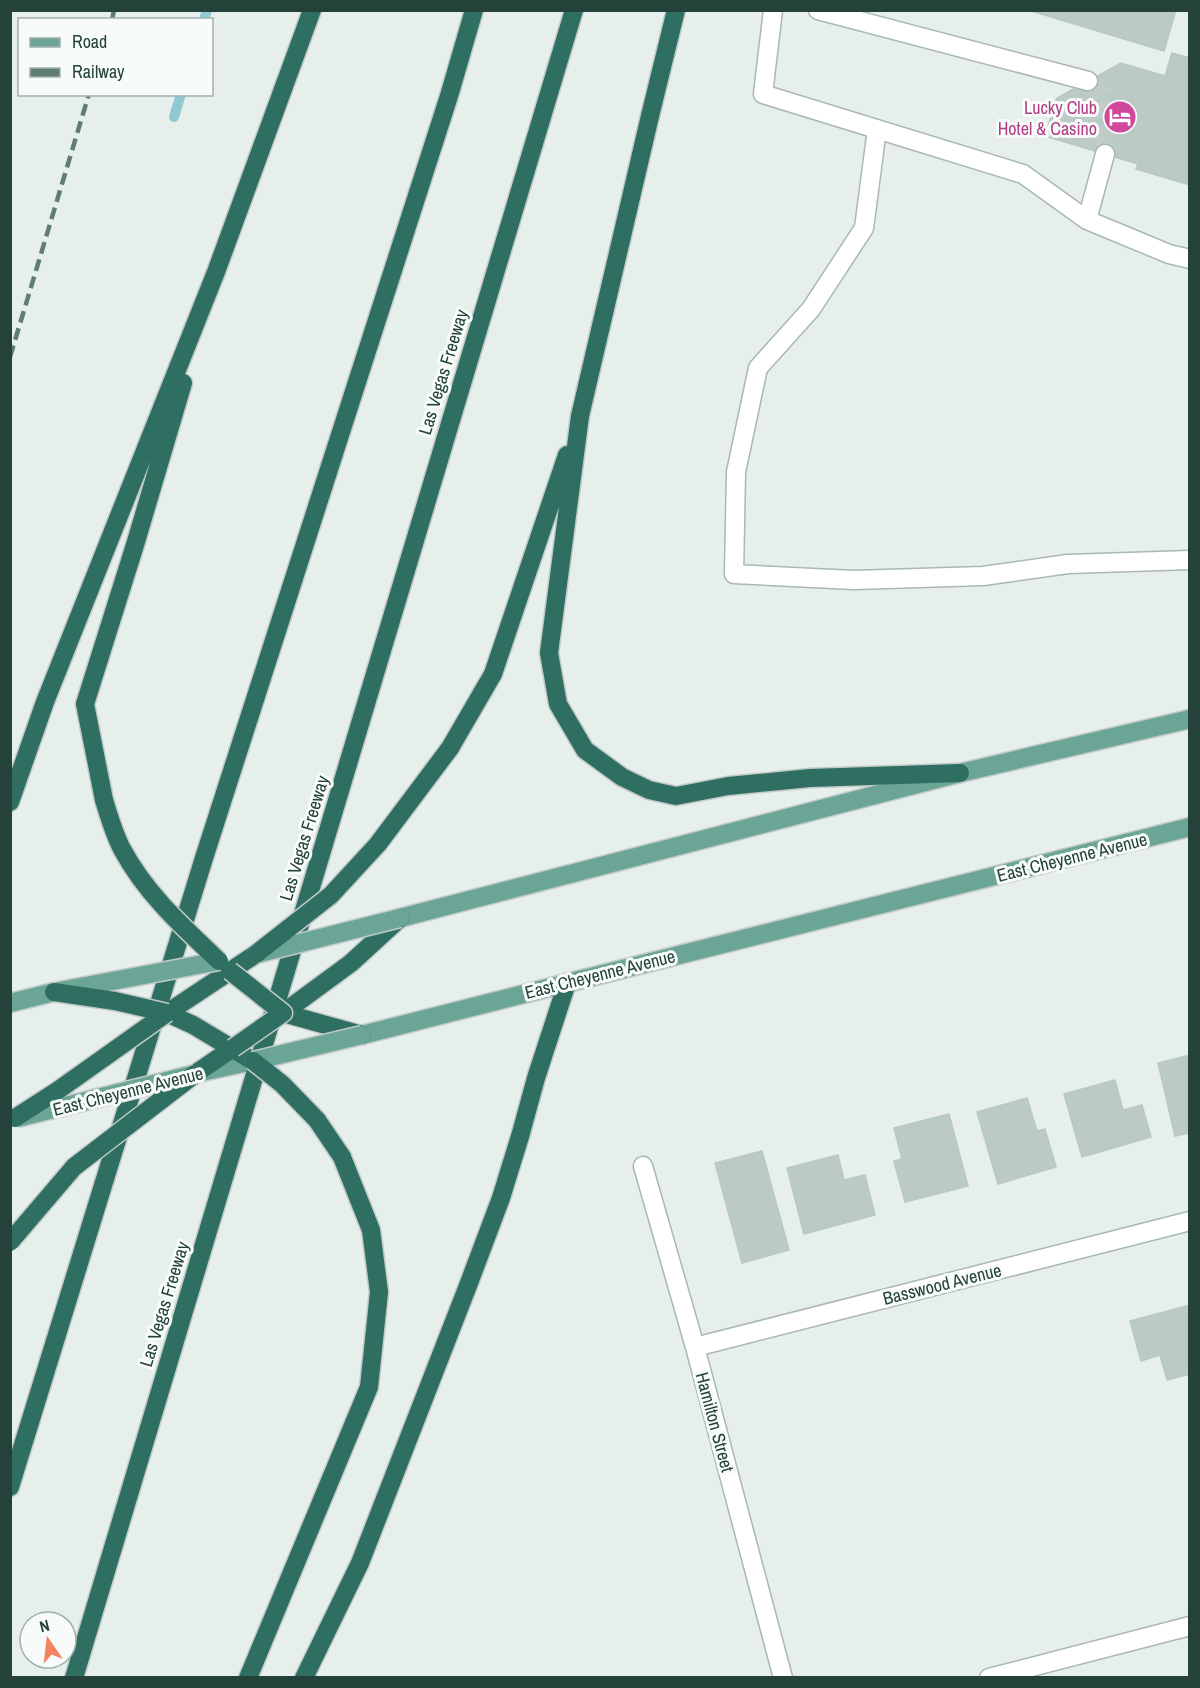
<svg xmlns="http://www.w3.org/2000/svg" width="1200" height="1688" font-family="'Archivo Narrow',sans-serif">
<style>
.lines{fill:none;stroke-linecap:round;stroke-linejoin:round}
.stream{stroke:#8ec9d4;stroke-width:10}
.building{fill:#bbcac4;stroke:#b8c9c2;stroke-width:1.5}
.minor-tunnel{stroke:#bfccc8;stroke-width:18;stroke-dasharray:18 9;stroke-linecap:butt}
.minor-casing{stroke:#a8b8b2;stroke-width:21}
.major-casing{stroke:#c2cac8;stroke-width:21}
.highway-casing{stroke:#c2cac8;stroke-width:21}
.minor{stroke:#fff;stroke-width:18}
.major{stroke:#6aa596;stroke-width:18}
.highway{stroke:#2f6f62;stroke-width:18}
.rail{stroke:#5f7d75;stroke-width:4.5;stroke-dasharray:12 6;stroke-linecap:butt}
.major-bridge-casing{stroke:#c2cac8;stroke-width:21;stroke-linecap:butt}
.highway-bridge-casing{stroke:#c2cac8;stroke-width:21;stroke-linecap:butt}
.major-bridge{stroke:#6aa596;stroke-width:18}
.highway-bridge{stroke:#2f6f62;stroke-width:18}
.labels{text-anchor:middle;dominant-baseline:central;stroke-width:6;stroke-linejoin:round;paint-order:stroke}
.hotel-label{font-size:18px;fill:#b23c85;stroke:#f7fbf9;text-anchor:end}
.street-label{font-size:18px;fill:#24423a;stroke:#f7fbf9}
</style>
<rect width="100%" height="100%" fill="#e6efeb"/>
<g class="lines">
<path class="stream" d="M 204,20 L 207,10
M 174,117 L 181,94"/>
</g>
<path class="building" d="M 1028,10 L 1176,10 L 1164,51 Z
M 1172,53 L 1190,58 L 1190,185 L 1136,169 L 1138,164 L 1045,136 L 1057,98 L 1121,63 L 1165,76 Z
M 1190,1055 L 1190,1133 L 1175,1136 L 1158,1063 Z
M 1115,1080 L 1123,1110 L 1142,1105 L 1151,1137 L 1082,1157 L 1064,1094 Z
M 1027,1098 L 1037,1131 L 1045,1129 L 1056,1167 L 998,1184 L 977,1112 Z
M 949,1114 L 968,1186 L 905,1202 L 894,1161 L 902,1159 L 894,1128 Z
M 762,1151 L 789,1250 L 742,1263 L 715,1163 Z
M 838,1155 L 844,1180 L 865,1175 L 875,1215 L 804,1234 L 787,1168 Z
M 1190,1305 L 1190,1374 L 1167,1380 L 1160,1355 L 1141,1361 L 1130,1321 Z"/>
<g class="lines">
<path class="minor-tunnel" d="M 1088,81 L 1102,92 L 1105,154"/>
<g class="minor-casing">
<path id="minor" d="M 773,10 L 763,94 L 1023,174 L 1087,220 L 1169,254 L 1190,259
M 818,10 L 1088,81
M 877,129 L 864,228 L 811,309 L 758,368 L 736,472 L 734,574 L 854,580 L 983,576 L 1068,564 L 1190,560
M 1087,220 L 1105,154
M 643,1166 L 695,1347 L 783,1678
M 695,1347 L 1190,1221
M 989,1678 L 1190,1626"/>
</g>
<g class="major-casing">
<path id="major" d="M 400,918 L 960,773 L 1190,719
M 10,1003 L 54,992
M 362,1035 L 567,983 L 1190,827
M 197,1073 L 253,1061"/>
</g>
<g class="highway-casing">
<path id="highway" d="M 676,10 L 650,116 L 580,416 L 549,653 L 558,704 L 585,750 L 622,777 L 649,790 L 676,796 L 728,786 L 810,778 L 960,773
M 450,748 L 493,674 L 567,455
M 104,800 L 85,704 L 135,545 L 183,383
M 10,802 L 45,702 L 216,272 L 312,10
M 167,1013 L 256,954
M 167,1013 L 193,1025 L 253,1061
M 283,1013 L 351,963 L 400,918
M 283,1013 L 362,1035
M 195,1074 L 233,1048
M 10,1487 L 204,858 L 449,96 L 474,10
M 74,1678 L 574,10
M 248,1678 L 369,1387 L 379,1292 L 371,1230 L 342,1157
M 304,1678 L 360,1563 L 469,1283 L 501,1198 L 521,1133 L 536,1078 L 567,983"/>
</g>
<use href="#minor" class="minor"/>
<use href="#major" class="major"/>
<use href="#highway" class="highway"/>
<path class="rail" d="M 112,20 L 114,10
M 10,357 L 89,94"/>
<g class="major-bridge-casing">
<path id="major-bridge" d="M 256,954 L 400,918
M 59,991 L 219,961
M 253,1061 L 362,1035
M 17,1118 L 195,1074"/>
</g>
<g class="highway-bridge-casing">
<path id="highway-bridge" d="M 104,800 C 109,816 114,834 122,849 C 146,894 183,927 219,961
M 256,954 L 331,895 L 378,844 L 450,748
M 230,971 L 283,1013 L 233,1048
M 54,992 L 115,1001 L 167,1013
M 253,1061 L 282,1084 L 317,1120 L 342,1157
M 15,1118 L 57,1091 L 167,1013
M 10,1242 L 74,1167 L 195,1074"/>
</g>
<use href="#major-bridge" class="major-bridge"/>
<use href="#highway-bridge" class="highway-bridge"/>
</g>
<defs>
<g id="hotel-disc" transform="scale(1.725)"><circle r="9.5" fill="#d1479c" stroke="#f7fbf9"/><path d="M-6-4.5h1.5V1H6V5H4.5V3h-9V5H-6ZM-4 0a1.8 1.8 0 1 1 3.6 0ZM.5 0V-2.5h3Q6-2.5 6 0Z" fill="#fff"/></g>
</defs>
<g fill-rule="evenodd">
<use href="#hotel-disc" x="1120" y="117"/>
</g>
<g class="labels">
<g class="hotel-label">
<text x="1097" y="107">Lucky Club<tspan x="1097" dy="21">Hotel &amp; Casino</tspan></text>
</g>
<g class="street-label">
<text transform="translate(443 372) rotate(-73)">Las Vegas Freeway</text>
<text transform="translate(304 838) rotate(-73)">Las Vegas Freeway</text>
<text transform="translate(1072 857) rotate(-14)">East Cheyenne Avenue</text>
<text transform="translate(600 974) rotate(-14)">East Cheyenne Avenue</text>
<text transform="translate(128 1091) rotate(-14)">East Cheyenne Avenue</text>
<text transform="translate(942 1284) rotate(-14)">Basswood Avenue</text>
<text transform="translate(164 1304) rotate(-73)">Las Vegas Freeway</text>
<text transform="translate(715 1422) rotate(75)">Hamilton Street</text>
</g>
</g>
<rect width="1200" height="1688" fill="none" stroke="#24423a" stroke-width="24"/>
<rect x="18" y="18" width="195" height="78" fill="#f7fbf9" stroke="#a3b1ad" stroke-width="1.5"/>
<rect x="30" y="38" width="30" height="9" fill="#6aa596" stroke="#a3b1ad" stroke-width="1.5"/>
<text x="72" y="48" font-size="18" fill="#24423a">Road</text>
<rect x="30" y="68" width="30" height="9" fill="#5f7d75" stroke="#a3b1ad" stroke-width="1.5"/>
<text x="72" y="78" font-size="18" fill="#24423a">Railway</text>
<g transform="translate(48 1640) rotate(346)"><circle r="28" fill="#f7fbf9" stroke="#a3b1ad" stroke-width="1.5"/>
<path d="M0-4.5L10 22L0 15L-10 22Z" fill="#f4845f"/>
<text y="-9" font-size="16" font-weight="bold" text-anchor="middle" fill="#24423a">N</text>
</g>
</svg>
